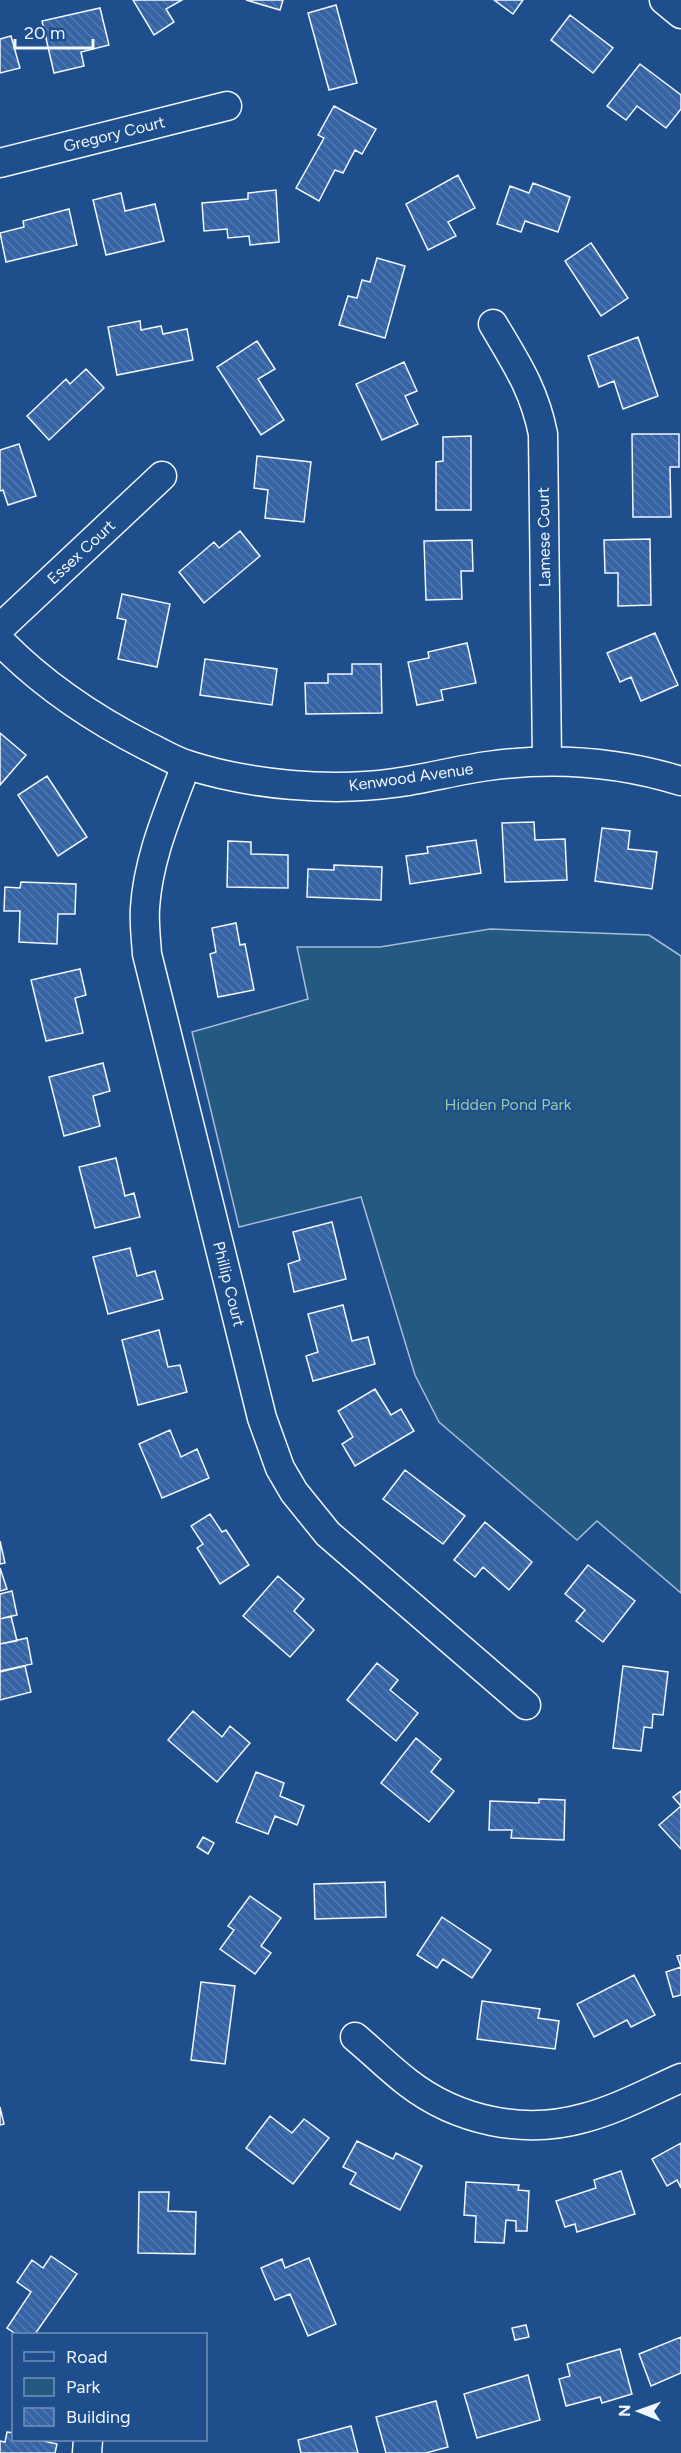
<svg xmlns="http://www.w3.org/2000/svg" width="681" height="2453" font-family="Figtree,sans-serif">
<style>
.park{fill:#245a82;stroke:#a8bbd7;stroke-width:1.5}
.building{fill:url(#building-back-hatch);stroke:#f2f6ff;stroke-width:1.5}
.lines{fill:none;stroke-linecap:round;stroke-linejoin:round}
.minor-casing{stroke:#f2f6ff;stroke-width:31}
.minor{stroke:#1f4e8c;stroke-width:28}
.labels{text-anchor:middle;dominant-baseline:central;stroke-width:4.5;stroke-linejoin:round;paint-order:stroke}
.street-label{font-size:16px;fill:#f2f6ff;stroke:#1f4e8c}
.park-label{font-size:16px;fill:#97c8a6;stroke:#1f4e8c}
</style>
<defs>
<pattern id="building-back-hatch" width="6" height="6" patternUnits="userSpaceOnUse" patternTransform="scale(1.5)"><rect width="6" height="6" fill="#3563a3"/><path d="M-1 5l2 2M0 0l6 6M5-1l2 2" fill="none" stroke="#537ab1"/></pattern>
</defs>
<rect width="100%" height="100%" fill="#1f4e8c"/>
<path class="park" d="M 490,929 L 649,935 L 681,956 L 681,1593 L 597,1521 L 577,1540 L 439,1422 L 415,1375 L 361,1197 L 239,1227 L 192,1032 L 308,999 L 297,947 L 380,947 Z"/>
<path class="building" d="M 133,0 L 182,0 L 166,9 L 174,22 L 154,35 Z
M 246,0 L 283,0 L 280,10 Z
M 494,0 L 523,0 L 513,14 Z
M 336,5 L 357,83 L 329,90 L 308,13 Z
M 100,8 L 109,45 L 81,52 L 84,66 L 54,73 L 42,21 Z
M 570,15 L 613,48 L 593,73 L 551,40 Z
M 11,36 L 20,68 L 0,73 L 0,39 Z
M 640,64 L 681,95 L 681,109 L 666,128 L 637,106 L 626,120 L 607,106 Z
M 334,106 L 376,129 L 362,154 L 355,150 L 343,173 L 335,170 L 319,201 L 296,188 L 324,138 L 318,135 Z
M 458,175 L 475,208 L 448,222 L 456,236 L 428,250 L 406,204 Z
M 533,183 L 570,197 L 558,232 L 525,221 L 521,232 L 497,224 L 510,186 L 529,193 Z
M 276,190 L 279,242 L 250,245 L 249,236 L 228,238 L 227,229 L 204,231 L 202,203 L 248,199 L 248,193 Z
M 121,193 L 125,211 L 155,204 L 164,241 L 106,255 L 93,200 Z
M 69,209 L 77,245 L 6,262 L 0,233 L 24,227 L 23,221 Z
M 591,243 L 628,298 L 601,316 L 565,261 Z
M 377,258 L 405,266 L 385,338 L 339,325 L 348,296 L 357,298 L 362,280 L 370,282 Z
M 140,321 L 141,330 L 161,326 L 163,334 L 187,329 L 193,360 L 117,375 L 108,327 Z
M 638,337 L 658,396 L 623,409 L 614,381 L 599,387 L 588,356 Z
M 257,341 L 275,369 L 258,379 L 284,420 L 261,435 L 217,367 Z
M 404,362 L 417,391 L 405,396 L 418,424 L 382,440 L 356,384 Z
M 86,369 L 104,388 L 49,440 L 27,416 L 66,379 L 70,384 Z
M 632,434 L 679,434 L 679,467 L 670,467 L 671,517 L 633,517 Z
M 471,436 L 471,510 L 436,510 L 436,462 L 443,461 L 443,437 Z
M 19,444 L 36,496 L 8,505 L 3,490 L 0,491 L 0,450 Z
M 257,456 L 311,462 L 304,522 L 265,518 L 268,490 L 254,488 Z
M 240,531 L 260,556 L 204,603 L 179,572 L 214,542 L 219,548 Z
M 650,539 L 651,605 L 618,606 L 618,573 L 605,573 L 604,540 Z
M 472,540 L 473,571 L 461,571 L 462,599 L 426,600 L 424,541 Z
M 122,594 L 170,604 L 157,667 L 118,659 L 126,620 L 117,618 Z
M 655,633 L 678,685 L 641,701 L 631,677 L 620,682 L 607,653 Z
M 467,643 L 476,683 L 441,690 L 443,700 L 417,705 L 408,662 L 429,658 L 428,652 Z
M 205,659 L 277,669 L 272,705 L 200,695 Z
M 352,664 L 381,664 L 382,713 L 306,714 L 305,683 L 328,683 L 328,674 L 352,674 Z
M 0,733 L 26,755 L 0,785 Z
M 47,776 L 87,837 L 58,856 L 18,795 Z
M 534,822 L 535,840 L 565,839 L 567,880 L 505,882 L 502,823 Z
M 602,828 L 630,831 L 628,849 L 657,852 L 652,889 L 595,881 Z
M 476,840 L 481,873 L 410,884 L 406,856 L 428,853 L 427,847 Z
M 228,841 L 251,842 L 251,854 L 288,855 L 288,888 L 227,887 Z
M 334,865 L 382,867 L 381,900 L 307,897 L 308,869 L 334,870 Z
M 21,882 L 76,884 L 75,914 L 58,914 L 57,944 L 19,942 L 20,911 L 4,911 L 5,887 L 20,888 Z
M 236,923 L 240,945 L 245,944 L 254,990 L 218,997 L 210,954 L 216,952 L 212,928 Z
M 80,969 L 86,995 L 75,998 L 83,1033 L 46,1041 L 31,980 Z
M 103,1063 L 110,1091 L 93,1096 L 100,1126 L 64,1136 L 49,1077 Z
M 116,1158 L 125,1196 L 134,1193 L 140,1217 L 95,1228 L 79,1167 Z
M 332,1222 L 346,1279 L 294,1292 L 288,1264 L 300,1260 L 293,1232 Z
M 130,1248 L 137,1276 L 155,1271 L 163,1299 L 108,1314 L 93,1257 Z
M 343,1305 L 352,1341 L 368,1337 L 375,1364 L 313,1381 L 306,1356 L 318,1352 L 308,1314 Z
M 159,1330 L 168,1367 L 180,1365 L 187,1392 L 138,1405 L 122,1340 Z
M 375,1389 L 391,1415 L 401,1409 L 414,1431 L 355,1466 L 342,1444 L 353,1437 L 338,1411 Z
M 170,1430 L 181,1457 L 197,1449 L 209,1478 L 162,1498 L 139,1444 Z
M 405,1470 L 465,1516 L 443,1544 L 383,1499 Z
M 210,1514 L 222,1532 L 226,1530 L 249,1565 L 220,1584 L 197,1548 L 203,1544 L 191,1526 Z
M 485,1522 L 532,1562 L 509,1590 L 483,1567 L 475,1577 L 454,1560 Z
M 0,1541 L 5,1563 L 0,1564 Z
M 588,1565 L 635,1601 L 603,1642 L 576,1621 L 585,1610 L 565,1594 Z
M 0,1568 L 7,1589 L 0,1591 Z
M 278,1576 L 304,1599 L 294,1611 L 314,1630 L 290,1657 L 243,1616 Z
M 12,1591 L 17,1615 L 0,1619 L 0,1594 Z
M 11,1616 L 17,1641 L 0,1644 L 0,1619 Z
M 27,1638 L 32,1664 L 0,1671 L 0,1644 Z
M 377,1663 L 398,1680 L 390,1690 L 418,1713 L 396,1741 L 347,1700 Z
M 25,1666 L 31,1692 L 0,1700 L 0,1672 Z
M 623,1666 L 668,1672 L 663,1715 L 653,1714 L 652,1728 L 644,1727 L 641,1751 L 613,1748 Z
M 193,1711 L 222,1737 L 230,1726 L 250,1743 L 217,1782 L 168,1740 Z
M 416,1738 L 441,1759 L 431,1772 L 454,1791 L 429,1822 L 381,1783 Z
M 256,1772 L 284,1783 L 280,1796 L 304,1806 L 297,1825 L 275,1816 L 268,1834 L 236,1822 Z
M 681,1791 L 681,1849 L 659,1825 L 681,1806 L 673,1797 Z
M 539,1799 L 565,1800 L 564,1840 L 511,1838 L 512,1830 L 489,1830 L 490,1801 L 539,1803 Z
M 203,1837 L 214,1843 L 208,1854 L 197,1847 Z
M 385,1882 L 386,1917 L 315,1919 L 314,1884 Z
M 250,1896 L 281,1918 L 261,1946 L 271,1953 L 255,1974 L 220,1949 L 234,1930 L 228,1926 Z
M 442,1917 L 491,1950 L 472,1978 L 443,1959 L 437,1968 L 417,1955 Z
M 681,1955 L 681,1995 L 673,1997 L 666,1972 L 681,1967 L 677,1956 Z
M 634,1975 L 655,2015 L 631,2027 L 627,2020 L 594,2037 L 577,2004 Z
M 201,1982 L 235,1986 L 225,2064 L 191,2060 Z
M 482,2001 L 540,2009 L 538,2018 L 559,2021 L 555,2049 L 477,2039 Z
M 0,2107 L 4,2124 L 0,2125 Z
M 270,2116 L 292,2133 L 304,2119 L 329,2138 L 293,2184 L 246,2148 Z
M 357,2141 L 393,2159 L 396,2153 L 422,2166 L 400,2210 L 350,2184 L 356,2173 L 343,2167 Z
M 681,2143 L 681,2188 L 677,2180 L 667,2186 L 652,2159 Z
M 621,2171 L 635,2214 L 577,2232 L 575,2224 L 565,2227 L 556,2201 L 596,2188 L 594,2180 Z
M 466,2182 L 519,2185 L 518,2190 L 529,2191 L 527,2231 L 516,2231 L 516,2221 L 506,2220 L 504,2243 L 475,2242 L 476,2216 L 464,2215 Z
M 139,2192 L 169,2192 L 168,2211 L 196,2212 L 195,2254 L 138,2253 Z
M 51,2256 L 77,2274 L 35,2334 L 16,2334 L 7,2328 L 31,2292 L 17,2282 L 32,2260 L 43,2268 Z
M 309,2258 L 336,2324 L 308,2336 L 290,2294 L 275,2300 L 261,2268 L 282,2259 L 285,2268 Z
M 526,2325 L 529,2337 L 515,2340 L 512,2328 Z
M 681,2337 L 681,2373 L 651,2386 L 639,2354 Z
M 620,2349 L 632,2394 L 602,2403 L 600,2397 L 566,2406 L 559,2379 L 570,2376 L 567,2364 Z
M 528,2375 L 540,2420 L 477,2438 L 464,2394 Z
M 436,2401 L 448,2447 L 426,2453 L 386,2453 L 376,2417 Z
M 351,2426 L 358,2453 L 301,2453 L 298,2440 Z
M 7,2432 L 14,2433 L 14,2440 L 39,2440 L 57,2444 L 55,2453 L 0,2453 L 0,2441 L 5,2442 Z"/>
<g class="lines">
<g class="minor-casing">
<path id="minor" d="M 664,0 L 681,14
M 0,163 L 227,106
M 493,324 C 516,363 534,389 543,434 L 547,760
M 0,628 L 162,476
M 0,641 C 43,685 92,718 147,746 C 160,752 174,761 188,765 C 250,785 331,792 394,783 C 426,779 457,770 488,766 C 552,757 619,762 681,781
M 186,765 C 169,811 148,858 145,908 C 144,923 146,939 147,954 L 262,1418 L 280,1468 L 294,1492 L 328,1534 L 526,1705
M 355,2037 C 373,2052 389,2068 407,2082 C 457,2121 524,2135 584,2118 C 618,2109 649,2092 681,2078
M 87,2453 L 88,2440"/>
</g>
<use href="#minor" class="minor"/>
</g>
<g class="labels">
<g class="street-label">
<text transform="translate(114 134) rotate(-14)">Gregory Court</text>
<text transform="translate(544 537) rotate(-91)">Lamese Court</text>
<text transform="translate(81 552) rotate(-43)">Essex Court</text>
<text transform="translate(411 777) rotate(-8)">Kenwood Avenue</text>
<text transform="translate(229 1284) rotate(76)">Phillip Court</text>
</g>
<g class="park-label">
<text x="508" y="1104">Hidden Pond Park</text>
</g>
</g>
<rect x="12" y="2333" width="195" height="108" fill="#1f4e8c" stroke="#7391ba" stroke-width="1.5"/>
<rect x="24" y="2352" width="30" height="9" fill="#1f4e8c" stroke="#7391ba" stroke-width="1.5"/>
<text x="66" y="2363" font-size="18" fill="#f2f6ff">Road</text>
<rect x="24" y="2378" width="30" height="18" fill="#245a82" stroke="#7391ba" stroke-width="1.5"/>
<text x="66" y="2393" font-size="18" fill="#f2f6ff">Park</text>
<rect x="24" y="2408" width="30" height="18" fill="url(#building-back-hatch)" stroke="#7391ba" stroke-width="1.5"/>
<text x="66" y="2423" font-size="18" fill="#f2f6ff">Building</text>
<g transform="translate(639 2411) rotate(271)" stroke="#1f4e8c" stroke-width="4.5" paint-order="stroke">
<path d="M0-4.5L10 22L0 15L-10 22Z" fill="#f2f6ff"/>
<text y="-9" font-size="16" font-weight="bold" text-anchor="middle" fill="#f2f6ff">N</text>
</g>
<path d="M15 39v9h78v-9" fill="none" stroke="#f2f6ff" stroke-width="3"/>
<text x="24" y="39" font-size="18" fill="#f2f6ff" stroke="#1f4e8c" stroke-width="4.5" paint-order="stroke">20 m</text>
</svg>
